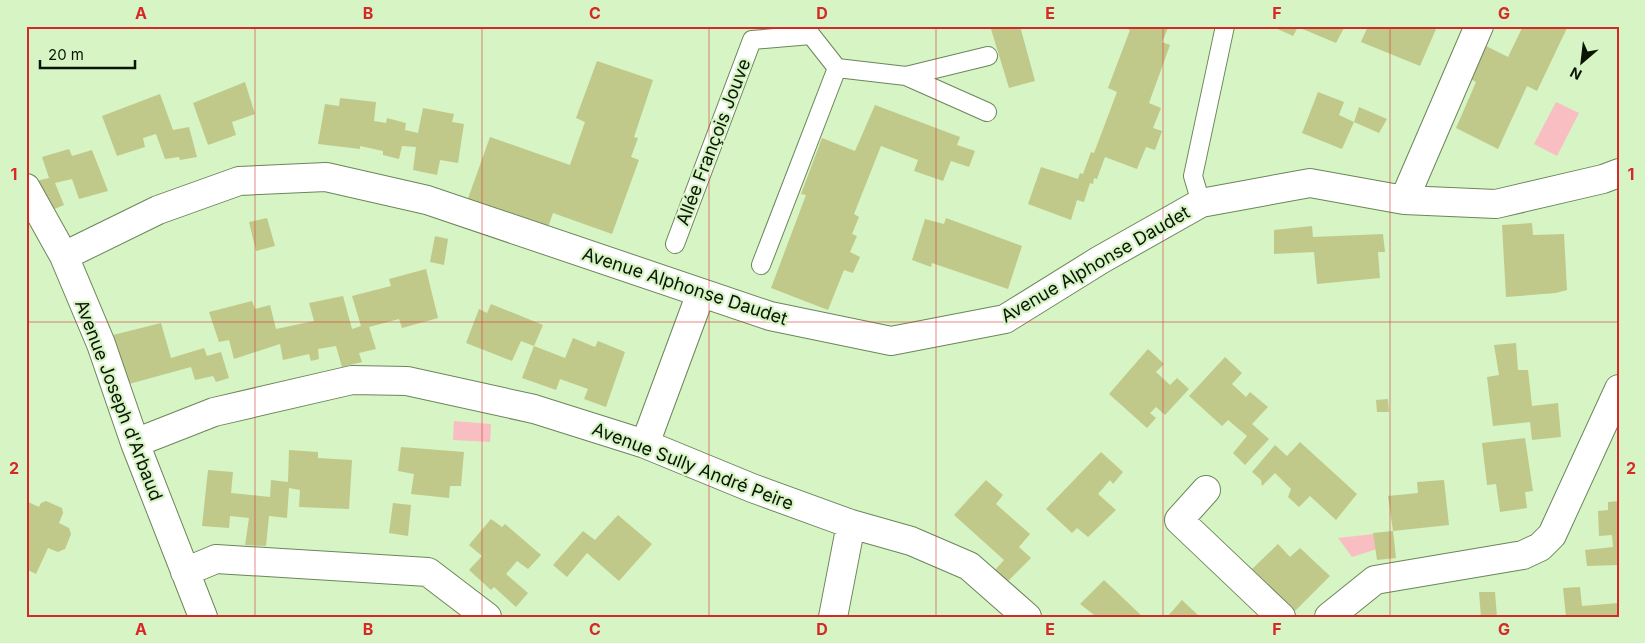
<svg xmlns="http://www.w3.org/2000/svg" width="1645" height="643" font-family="Inter,sans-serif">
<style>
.water{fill:#f9bec2}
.building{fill:#c1c98a}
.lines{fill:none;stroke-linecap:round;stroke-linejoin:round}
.lane-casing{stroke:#6b865a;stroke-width:20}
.street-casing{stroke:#6b865a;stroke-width:30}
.lane{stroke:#fff;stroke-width:18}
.street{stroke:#fff;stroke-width:28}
.grid{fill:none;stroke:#d62828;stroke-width:1;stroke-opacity:0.55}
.labels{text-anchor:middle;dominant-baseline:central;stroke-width:4.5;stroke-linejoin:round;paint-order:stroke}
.street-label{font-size:18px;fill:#0b1505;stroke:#d6f4c4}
.neatline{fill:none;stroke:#d62828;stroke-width:2}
.grid-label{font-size:16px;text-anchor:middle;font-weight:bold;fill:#d62828}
</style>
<rect width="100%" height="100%" fill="#d6f4c4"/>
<path class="water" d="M 1556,102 L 1579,113 L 1557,156 L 1534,144 Z
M 454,421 L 491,424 L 490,442 L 453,440 Z
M 1374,534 L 1377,549 L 1352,557 L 1338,538 Z"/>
<path class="building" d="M 1001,26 L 1020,26 L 1035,81 L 1009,88 L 991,29 Z
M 1120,26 L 1169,26 L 1162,42 L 1170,45 L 1149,103 L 1161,108 L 1153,128 L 1162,131 L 1155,150 L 1146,147 L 1137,169 L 1105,157 L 1097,179 L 1094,178 L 1093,184 L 1090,183 L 1084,202 L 1077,200 L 1071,220 L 1028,204 L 1041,167 L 1078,179 L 1080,173 L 1083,174 L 1091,152 L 1094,153 L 1117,92 L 1108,88 L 1130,30 Z
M 1271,26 L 1345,26 L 1336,43 L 1298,27 L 1293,36 Z
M 1368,26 L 1383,28 L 1384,26 L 1430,26 L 1436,29 L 1420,66 L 1361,42 Z
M 1523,26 L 1568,26 L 1537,91 L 1527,86 L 1498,149 L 1456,128 L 1476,82 L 1459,73 L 1482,44 L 1508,57 Z
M 597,61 L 653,80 L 634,137 L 638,138 L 631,157 L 639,160 L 612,234 L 553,213 L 546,233 L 466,204 L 490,137 L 570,165 L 585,122 L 576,118 Z
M 245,82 L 255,114 L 232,122 L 236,135 L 208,145 L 193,103 Z
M 1318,92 L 1344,102 L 1339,115 L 1354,122 L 1359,107 L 1387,119 L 1379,133 L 1354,122 L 1342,149 L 1302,133 Z
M 160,94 L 173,130 L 189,127 L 197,157 L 180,160 L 179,157 L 165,159 L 156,134 L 143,138 L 145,147 L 117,156 L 102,116 Z
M 340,98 L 376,102 L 374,121 L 386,123 L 387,118 L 406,123 L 405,130 L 418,133 L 423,108 L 454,114 L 452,122 L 464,124 L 458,163 L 440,160 L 437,175 L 413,170 L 416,147 L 402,146 L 399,159 L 383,155 L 383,151 L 360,146 L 360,149 L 318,144 L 325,104 L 339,106 Z
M 875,105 L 960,137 L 957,145 L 975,151 L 969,167 L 951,161 L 943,181 L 914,171 L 918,160 L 881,146 L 854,214 L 859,217 L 852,234 L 857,236 L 850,252 L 860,257 L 853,273 L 844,270 L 828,310 L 771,288 L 806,195 L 801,194 L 822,138 L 855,151 Z
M 69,149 L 72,156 L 92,150 L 108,191 L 79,199 L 72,179 L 55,183 L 64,205 L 47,212 L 36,181 L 49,178 L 42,157 Z
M 267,218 L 275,246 L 256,251 L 249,222 Z
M 946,218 L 1022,246 L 1008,289 L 932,263 L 931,267 L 912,260 L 925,219 L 944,224 Z
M 1532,223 L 1533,235 L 1564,234 L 1567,290 L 1556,293 L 1506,297 L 1502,225 Z
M 1312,226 L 1313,237 L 1383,234 L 1385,252 L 1378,252 L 1380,278 L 1317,284 L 1314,252 L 1274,254 L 1274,230 Z
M 435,236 L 448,239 L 444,265 L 430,262 Z
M 426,269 L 438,318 L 402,328 L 399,319 L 369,327 L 376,349 L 359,353 L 362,362 L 342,367 L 336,346 L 318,349 L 319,359 L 311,361 L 309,354 L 283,360 L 280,344 L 234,359 L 229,340 L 219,342 L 209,312 L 252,301 L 255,309 L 270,305 L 276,329 L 314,321 L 309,303 L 343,296 L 352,329 L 361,326 L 352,296 L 391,286 L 389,279 Z
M 491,304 L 543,325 L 534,346 L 521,341 L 512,361 L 466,343 L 479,309 L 487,313 Z
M 161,323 L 171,358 L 204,348 L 207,356 L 221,352 L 229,378 L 216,382 L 213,376 L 195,380 L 191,367 L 129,384 L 113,335 Z
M 573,338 L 595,347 L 598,341 L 625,352 L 606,407 L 584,399 L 588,389 L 560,379 L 556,390 L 522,378 L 534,346 L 565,358 Z
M 1516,343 L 1518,370 L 1528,370 L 1532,406 L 1558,403 L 1561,437 L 1532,440 L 1530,422 L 1493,426 L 1487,377 L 1499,375 L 1494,345 Z
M 1148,349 L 1164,364 L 1156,372 L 1170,385 L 1177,378 L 1189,389 L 1165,415 L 1156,407 L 1150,413 L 1156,418 L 1147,428 L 1109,394 Z
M 1225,357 L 1242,373 L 1232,384 L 1246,397 L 1250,392 L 1268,407 L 1252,424 L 1269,439 L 1245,465 L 1233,453 L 1247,436 L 1228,420 L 1222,426 L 1189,396 Z
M 1388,399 L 1389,412 L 1377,412 L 1376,400 Z
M 1525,438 L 1533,491 L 1525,492 L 1527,508 L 1500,512 L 1496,484 L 1487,485 L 1482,443 Z
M 1300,442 L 1357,494 L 1336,520 L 1310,496 L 1299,507 L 1288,497 L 1291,489 L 1275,473 L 1262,486 L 1261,480 L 1252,472 L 1275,445 L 1287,456 Z
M 401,447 L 464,452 L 461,486 L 450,486 L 449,498 L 411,494 L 414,474 L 398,471 Z
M 289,450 L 318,452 L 318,458 L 352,460 L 349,509 L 299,507 L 300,490 L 289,488 L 287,518 L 269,516 L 266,546 L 245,545 L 249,518 L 230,516 L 229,528 L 202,526 L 208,470 L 233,472 L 231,493 L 270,497 L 271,480 L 288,482 Z
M 1101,452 L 1123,472 L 1113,484 L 1110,480 L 1098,494 L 1116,510 L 1088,537 L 1077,528 L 1072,533 L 1046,509 Z
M 986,480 L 1003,495 L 996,504 L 1030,534 L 1019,547 L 1031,558 L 1008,581 L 995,570 L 1004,560 L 954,515 Z
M 1444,480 L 1449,525 L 1393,531 L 1388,496 L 1418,493 L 1417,482 Z
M 26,501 L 39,507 L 41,503 L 46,501 L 62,508 L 63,513 L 59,523 L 69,528 L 71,534 L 65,549 L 58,552 L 48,548 L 36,574 L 26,569 Z
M 1619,501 L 1619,565 L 1587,566 L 1585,550 L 1613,547 L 1612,535 L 1599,536 L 1598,511 L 1608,510 L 1608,502 Z
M 393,503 L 411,505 L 408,536 L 389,533 Z
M 618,515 L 652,544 L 619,581 L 587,553 L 567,577 L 553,565 L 583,531 L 595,540 Z
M 491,519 L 502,527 L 505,524 L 541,555 L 528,569 L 517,561 L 506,574 L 528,593 L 516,607 L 494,587 L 491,590 L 469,570 L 482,556 L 469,545 Z
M 1393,531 L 1396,558 L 1377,560 L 1373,533 Z
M 1278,544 L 1290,557 L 1300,548 L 1330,576 L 1295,611 L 1252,569 Z
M 1104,580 L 1143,617 L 1092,617 L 1094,615 L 1080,604 Z
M 1580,587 L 1582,606 L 1619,603 L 1619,617 L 1566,617 L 1563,588 Z
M 1479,592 L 1495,592 L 1497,617 L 1481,617 Z
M 1182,600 L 1200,617 L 1167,617 Z"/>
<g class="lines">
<g class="lane-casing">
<path id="lane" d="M 837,68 L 906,76 L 988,56
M 906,76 L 987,112
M 1201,203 L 1193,176 L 1225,26
M 675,244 L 752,40 L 811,35 L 837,68 L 761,265"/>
</g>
<g class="street-casing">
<path id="street" d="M 26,188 L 64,256 L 101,344 L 135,443 L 203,617
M 1404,200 L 1479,26
M 64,256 L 158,210 L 239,181 L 326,177 L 427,200 L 770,316 L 891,341 L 1005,319 L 1100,260 L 1201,203 L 1310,183 L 1404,200 L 1496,204 L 1603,179 L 1619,173
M 135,443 L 214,412 L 352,380 L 407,381 L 534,409 L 645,444 L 752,488 L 851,524 L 911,541 L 969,566 L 1027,617
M 645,444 L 701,293
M 1206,490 L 1179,520 L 1281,617
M 185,572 L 216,559 L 428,572 L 487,617
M 833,617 L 851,524
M 1329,617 L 1375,580 L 1523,555 L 1540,547 L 1552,535 L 1619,389"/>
</g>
<use href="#lane" class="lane"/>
<use href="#street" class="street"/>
</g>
<path class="grid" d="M 255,26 L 255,617M 482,26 L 482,617M 709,26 L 709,617M 936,26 L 936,617M 1163,26 L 1163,617M 1390,26 L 1390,617M 26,322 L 1619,322"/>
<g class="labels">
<g class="street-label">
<text transform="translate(713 142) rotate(-69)">Allée François Jouve</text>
<text transform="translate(1095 264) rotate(-30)">Avenue Alphonse Daudet</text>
<text transform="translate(685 286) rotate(18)">Avenue Alphonse Daudet</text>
<text transform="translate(119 400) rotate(69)">Avenue Joseph d'Arbaud</text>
<text transform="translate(693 466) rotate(21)">Avenue Sully André Peire</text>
</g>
</g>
<rect width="1645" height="643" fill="none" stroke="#d6f4c4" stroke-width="55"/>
<g transform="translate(1582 62) rotate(208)" stroke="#d6f4c4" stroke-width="4" paint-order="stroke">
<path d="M0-4L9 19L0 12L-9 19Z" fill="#0b1505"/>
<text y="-8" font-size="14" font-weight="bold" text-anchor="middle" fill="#0b1505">N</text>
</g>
<path d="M40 60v8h95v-8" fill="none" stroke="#0b1505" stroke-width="2.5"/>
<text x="48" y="60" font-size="15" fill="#0b1505" stroke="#d6f4c4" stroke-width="4" paint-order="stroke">20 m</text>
<rect x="28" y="28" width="1590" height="588" class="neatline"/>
<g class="grid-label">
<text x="141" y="19">A</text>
<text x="368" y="19">B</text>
<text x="595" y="19">C</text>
<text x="822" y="19">D</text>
<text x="1050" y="19">E</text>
<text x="1277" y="19">F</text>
<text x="1504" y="19">G</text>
<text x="14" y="180">1</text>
<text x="1631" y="180">1</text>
<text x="14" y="474">2</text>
<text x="1631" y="474">2</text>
<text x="141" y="635">A</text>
<text x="368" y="635">B</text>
<text x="595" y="635">C</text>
<text x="822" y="635">D</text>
<text x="1050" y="635">E</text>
<text x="1277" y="635">F</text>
<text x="1504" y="635">G</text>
</g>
</svg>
